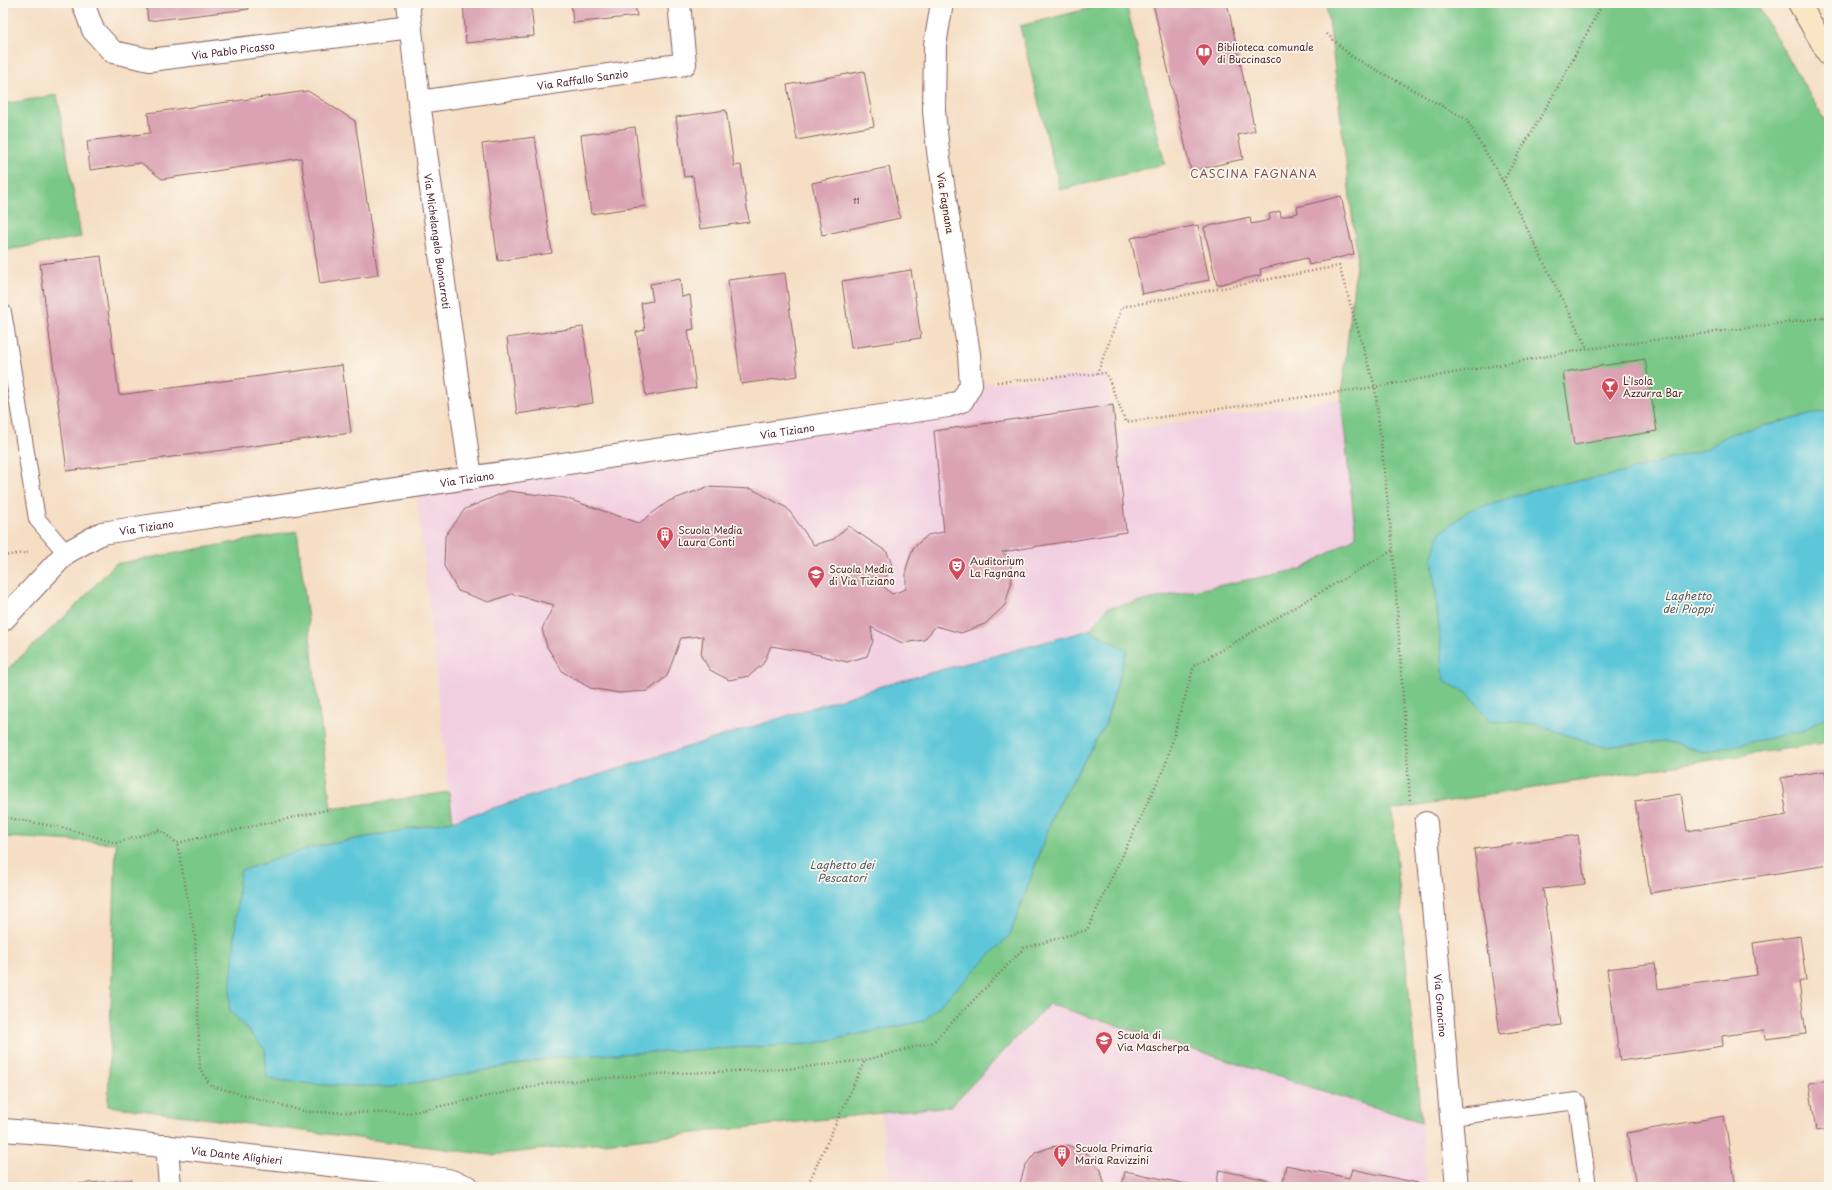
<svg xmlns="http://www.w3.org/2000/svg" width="1832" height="1190" font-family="'Playpen Sans',sans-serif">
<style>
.built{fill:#f2cfe1}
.green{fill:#7ac888;stroke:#62745a}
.water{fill:#5dc7d9;stroke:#547382}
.building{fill:#daa2b3}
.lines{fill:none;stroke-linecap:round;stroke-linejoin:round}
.lane-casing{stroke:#866261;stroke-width:18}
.street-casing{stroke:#866261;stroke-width:24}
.secondary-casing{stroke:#866261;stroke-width:24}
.path{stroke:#866261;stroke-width:2.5;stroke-dasharray:1 3;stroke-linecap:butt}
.lane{stroke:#fff;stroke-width:16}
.street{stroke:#fff;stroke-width:22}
.secondary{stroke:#f9e7c3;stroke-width:22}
.labels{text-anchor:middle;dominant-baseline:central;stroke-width:3.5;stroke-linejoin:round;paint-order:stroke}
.number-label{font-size:8px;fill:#6e404d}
.poi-label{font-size:10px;fill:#4a1f2b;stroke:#fbf7ec;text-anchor:start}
.street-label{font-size:10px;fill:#4a1f2b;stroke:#fbf7ec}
.neighbourhood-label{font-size:11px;letter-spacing:1px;fill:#7c4d5b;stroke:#fbf7ec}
.water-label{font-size:11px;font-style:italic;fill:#515a68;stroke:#fbf7ec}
</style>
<rect width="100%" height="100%" fill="#fbf7ec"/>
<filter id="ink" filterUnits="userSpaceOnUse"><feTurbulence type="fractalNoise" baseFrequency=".025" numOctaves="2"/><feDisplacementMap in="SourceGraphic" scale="8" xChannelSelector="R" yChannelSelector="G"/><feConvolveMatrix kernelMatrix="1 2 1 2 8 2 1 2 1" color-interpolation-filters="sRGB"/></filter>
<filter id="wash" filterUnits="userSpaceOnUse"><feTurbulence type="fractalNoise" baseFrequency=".012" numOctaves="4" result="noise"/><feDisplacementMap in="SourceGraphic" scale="16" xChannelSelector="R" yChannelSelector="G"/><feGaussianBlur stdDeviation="0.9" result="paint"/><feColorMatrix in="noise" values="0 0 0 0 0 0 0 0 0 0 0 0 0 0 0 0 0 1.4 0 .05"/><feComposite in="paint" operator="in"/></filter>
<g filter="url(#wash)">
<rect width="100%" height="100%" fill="#f5dec4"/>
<path class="built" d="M 1106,373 L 1116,432 L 1341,399 L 1356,537 L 1302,569 L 1107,608 L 1090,630 L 882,686 L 452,821 L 416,486 L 948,406 L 971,385 Z
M 1049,1004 L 1421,1122 L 1427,1187 L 891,1187 L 881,1113 L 951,1105 Z"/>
<path class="green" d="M 1111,3 L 1126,3 L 1165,164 L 1060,190 L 1020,26 Z
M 1327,3 L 1756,3 L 1829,128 L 1829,742 L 1392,810 L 1421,1122 L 1049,1004 L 951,1106 L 881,1113 L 491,1155 L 108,1106 L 116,843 L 3,837 L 3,673 L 71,611 L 115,564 L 297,531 L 331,809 L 449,792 L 453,821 L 1090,630 L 1107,608 L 1302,569 L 1356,537 L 1341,399 L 1357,256 Z
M 57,95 L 81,237 L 7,250 L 3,227 L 3,104 Z"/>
<path class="water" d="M 1829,410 L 1829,715 L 1803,731 L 1704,752 L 1665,741 L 1603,747 L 1534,724 L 1489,720 L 1469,694 L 1444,681 L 1432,556 L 1440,533 L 1470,510 L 1552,485 L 1614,475 L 1706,449 L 1730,434 Z
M 1090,630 L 1127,650 L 1105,725 L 1054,813 L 1010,935 L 924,1021 L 811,1044 L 558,1057 L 392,1087 L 324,1085 L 267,1079 L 265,1050 L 229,1009 L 240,871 L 309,848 L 452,821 L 882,686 Z"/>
<g id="blocks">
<path class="building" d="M 146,3 L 248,3 L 249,9 L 148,21 Z
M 463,3 L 531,3 L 534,36 L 466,43 Z
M 571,3 L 635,3 L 637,16 L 573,23 Z
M 1153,3 L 1227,3 L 1255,131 L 1238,135 L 1243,159 L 1191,171 Z
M 864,71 L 874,126 L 797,140 L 787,85 Z
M 308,91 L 355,121 L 378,275 L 320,284 L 301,158 L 162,179 L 141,163 L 90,170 L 87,141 L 150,133 L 148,113 Z
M 726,110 L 734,166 L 741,165 L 749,222 L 700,229 L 693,176 L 684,177 L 676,117 Z
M 635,127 L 645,206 L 591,214 L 581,135 Z
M 535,137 L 552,253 L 498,261 L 482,144 Z
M 889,167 L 900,218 L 822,235 L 812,183 Z
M 1341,196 L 1354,254 L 1309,265 L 1307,258 L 1260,269 L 1261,275 L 1217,285 L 1204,227 L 1250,217 L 1251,224 L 1270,220 L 1269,214 L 1280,211 L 1281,217 L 1298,213 L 1297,207 Z
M 1198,225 L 1209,280 L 1142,294 L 1131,238 Z
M 101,256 L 119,395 L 342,365 L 351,433 L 67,471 L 40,264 Z
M 911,270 L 921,338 L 851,348 L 842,281 Z
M 785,273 L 798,376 L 741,384 L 728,280 Z
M 680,279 L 682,297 L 690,295 L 694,329 L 688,330 L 696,388 L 646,396 L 636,332 L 645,330 L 641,303 L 653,301 L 650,284 Z
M 583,327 L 593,403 L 517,414 L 507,338 Z
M 1645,359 L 1657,431 L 1574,445 L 1563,372 Z
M 1113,405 L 1126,532 L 1002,552 L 1011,558 L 1011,584 L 1005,605 L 985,624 L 961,633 L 936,626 L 924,640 L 902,643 L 871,627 L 873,641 L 867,656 L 847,662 L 807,652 L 771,646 L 763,664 L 749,676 L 729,680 L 710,670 L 701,656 L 703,636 L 681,638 L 667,676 L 648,691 L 619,693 L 590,688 L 563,672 L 547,647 L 542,629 L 554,605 L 512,594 L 489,602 L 458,591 L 444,566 L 445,536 L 465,509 L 508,491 L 565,498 L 639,523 L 669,501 L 707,487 L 752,489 L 787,508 L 814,545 L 834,539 L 848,526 L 887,552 L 892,565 L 882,585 L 892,594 L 906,589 L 906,569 L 913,548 L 928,535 L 944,532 L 934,431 Z
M 1825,771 L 1829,795 L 1829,865 L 1650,893 L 1635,801 L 1681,794 L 1687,831 L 1787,815 L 1781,778 Z
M 1578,835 L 1585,884 L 1543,889 L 1561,1025 L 1500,1034 L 1474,849 Z
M 1800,936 L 1806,980 L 1799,982 L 1806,1034 L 1765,1039 L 1764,1030 L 1722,1036 L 1723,1046 L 1620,1061 L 1607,969 L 1655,963 L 1658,989 L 1757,975 L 1753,943 Z
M 1829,1080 L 1829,1129 L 1816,1131 L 1809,1083 Z
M 1724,1116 L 1736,1187 L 1636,1187 L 1627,1133 Z
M 1068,1145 L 1088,1154 L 1101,1170 L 1105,1187 L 1019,1187 L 1025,1166 L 1035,1153 L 1051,1147 Z
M 1286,1165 L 1349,1178 L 1352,1169 L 1418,1183 L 1417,1187 L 1216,1187 L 1219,1170 L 1283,1183 Z
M 1125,1171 L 1196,1186 L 1196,1187 L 1122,1187 Z
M 132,1180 L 133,1187 L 43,1187 L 43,1186 Z"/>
</g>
</g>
<g filter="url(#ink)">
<use href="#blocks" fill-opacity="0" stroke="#866261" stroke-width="1"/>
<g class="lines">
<g class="lane-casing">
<path id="lane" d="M 3,312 L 37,519 L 66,553
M 1451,1117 L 1577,1101 L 1588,1187"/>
</g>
<g class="street-casing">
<g id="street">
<path id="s1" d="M 83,3 L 93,30 L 113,52 L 150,60 L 411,27"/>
<path id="s2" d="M 408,3 L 419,102 L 471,478"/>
<path id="s3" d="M 419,102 L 685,64 L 679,3"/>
<path id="s4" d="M 3,620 L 66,553 L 102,533 L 948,406 L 962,401 L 971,385 L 969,354 L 938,151 L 934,111 L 935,45 L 942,3"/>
<path id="s5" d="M 1426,823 L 1457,1187"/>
<path id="s6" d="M 3,1130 L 55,1134 L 400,1173 L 448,1180 L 468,1187"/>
<path d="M 167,1146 L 170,1187"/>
</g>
</g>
<g class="secondary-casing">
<path id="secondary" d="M 1799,3 L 1829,55"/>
</g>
<path class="path" d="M 1327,34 L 1351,56 L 1466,119 L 1503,181 L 1587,348
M 1503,181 L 1558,87 L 1603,3
M 1822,317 L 1829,320
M 1097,374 L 1122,307 L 1339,266 L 1375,387 L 1393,550 L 1410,801
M 997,382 L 1106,373 L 1126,422 L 1375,387 L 1587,349 L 1829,317
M 3,556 L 30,552
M 331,809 L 177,843 L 195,936 L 200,1069 L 211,1086 L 307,1112 L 408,1113 L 550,1083 L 656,1074 L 787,1069 L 866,1060 L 933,1042 L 1024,948 L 1087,930 L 1165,766 L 1194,666 L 1393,550
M 3,817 L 68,829 L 116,843 L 160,830 L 177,843
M 792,1187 L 808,1184
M 808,1187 L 808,1184 L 865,1060"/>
<use href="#lane" class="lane"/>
<use href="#street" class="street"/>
<use href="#secondary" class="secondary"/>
</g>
</g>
<defs>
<g id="library-pin" transform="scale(0.9)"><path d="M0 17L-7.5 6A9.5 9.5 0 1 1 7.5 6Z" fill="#d1495b" stroke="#fbf7ec"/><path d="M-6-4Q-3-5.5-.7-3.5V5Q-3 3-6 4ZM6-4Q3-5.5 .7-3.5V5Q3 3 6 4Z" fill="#fff"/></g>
<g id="bar-pin" transform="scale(0.9)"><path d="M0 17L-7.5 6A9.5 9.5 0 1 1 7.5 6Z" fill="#d1495b" stroke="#fbf7ec"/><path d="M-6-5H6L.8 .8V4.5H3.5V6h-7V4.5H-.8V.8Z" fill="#fff"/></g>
<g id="building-pin" transform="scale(0.9)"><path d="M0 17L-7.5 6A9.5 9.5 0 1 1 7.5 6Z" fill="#d1495b" stroke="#fbf7ec"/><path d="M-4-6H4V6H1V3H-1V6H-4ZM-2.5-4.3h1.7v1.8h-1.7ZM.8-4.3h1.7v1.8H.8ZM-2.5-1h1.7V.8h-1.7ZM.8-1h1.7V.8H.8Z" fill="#fff"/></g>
<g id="theatre-pin" transform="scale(0.9)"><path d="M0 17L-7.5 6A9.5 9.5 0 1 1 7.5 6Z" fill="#d1495b" stroke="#fbf7ec"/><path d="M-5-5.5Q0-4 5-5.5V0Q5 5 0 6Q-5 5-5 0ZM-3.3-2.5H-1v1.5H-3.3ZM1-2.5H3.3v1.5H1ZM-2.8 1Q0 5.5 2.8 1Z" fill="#fff"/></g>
<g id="school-pin" transform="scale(0.9)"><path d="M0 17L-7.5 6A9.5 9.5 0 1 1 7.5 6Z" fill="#d1495b" stroke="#fbf7ec"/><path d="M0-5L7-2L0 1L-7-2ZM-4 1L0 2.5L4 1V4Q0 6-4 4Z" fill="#fff"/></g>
</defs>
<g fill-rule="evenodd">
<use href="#library-pin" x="1204" y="52"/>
<use href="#bar-pin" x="1610" y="386"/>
<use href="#building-pin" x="665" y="535"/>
<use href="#theatre-pin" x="957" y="566"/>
<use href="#school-pin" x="816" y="574"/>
<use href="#school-pin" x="1104" y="1040"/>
<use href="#building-pin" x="1062" y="1153"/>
</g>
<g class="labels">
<g class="number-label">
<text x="856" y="201">11</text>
</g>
<g class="poi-label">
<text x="1217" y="46">Biblioteca comunale<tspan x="1217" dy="12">di Buccinasco</tspan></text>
<text x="1623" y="380">L'Isola<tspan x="1623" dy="12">Azzurra Bar</tspan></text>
<text x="678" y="529">Scuola Media<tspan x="678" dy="12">Laura Conti</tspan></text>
<text x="970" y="560">Auditorium<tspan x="970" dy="12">La Fagnana</tspan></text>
<text x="829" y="568">Scuola Media<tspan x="829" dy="12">di Via Tiziano</tspan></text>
<text x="1117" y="1034">Scuola di<tspan x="1117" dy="12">Via Mascherpa</tspan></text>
<text x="1075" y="1147">Scuola Primaria<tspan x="1075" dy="12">Maria Ravizzini</tspan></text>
</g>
<g class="street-label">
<text stroke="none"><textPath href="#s1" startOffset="180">Via Pablo Picasso</textPath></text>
<text stroke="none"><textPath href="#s3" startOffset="165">Via Raffallo Sanzio</textPath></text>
<text transform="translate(946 203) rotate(81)">Via Fagnana</text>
<text stroke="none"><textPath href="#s2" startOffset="240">Via Michelangelo Buonarroti</textPath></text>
<text stroke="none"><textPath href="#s4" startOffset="826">Via Tiziano</textPath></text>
<text stroke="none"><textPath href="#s4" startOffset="502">Via Tiziano</textPath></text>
<text stroke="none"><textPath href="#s4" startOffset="178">Via Tiziano</textPath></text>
<text stroke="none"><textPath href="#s5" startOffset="183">Via Grancino</textPath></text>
<text stroke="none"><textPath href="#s6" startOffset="235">Via Dante Alighieri</textPath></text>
</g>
<g class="neighbourhood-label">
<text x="1254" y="173">CASCINA FAGNANA</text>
</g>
<g class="water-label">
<text x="1688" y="595">Laghetto<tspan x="1688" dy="13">dei Pioppi</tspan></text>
<text x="842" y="864">Laghetto dei<tspan x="842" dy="13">Pescatori</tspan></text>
</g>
</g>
<rect width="1832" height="1190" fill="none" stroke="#fbf7ec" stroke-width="16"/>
</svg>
